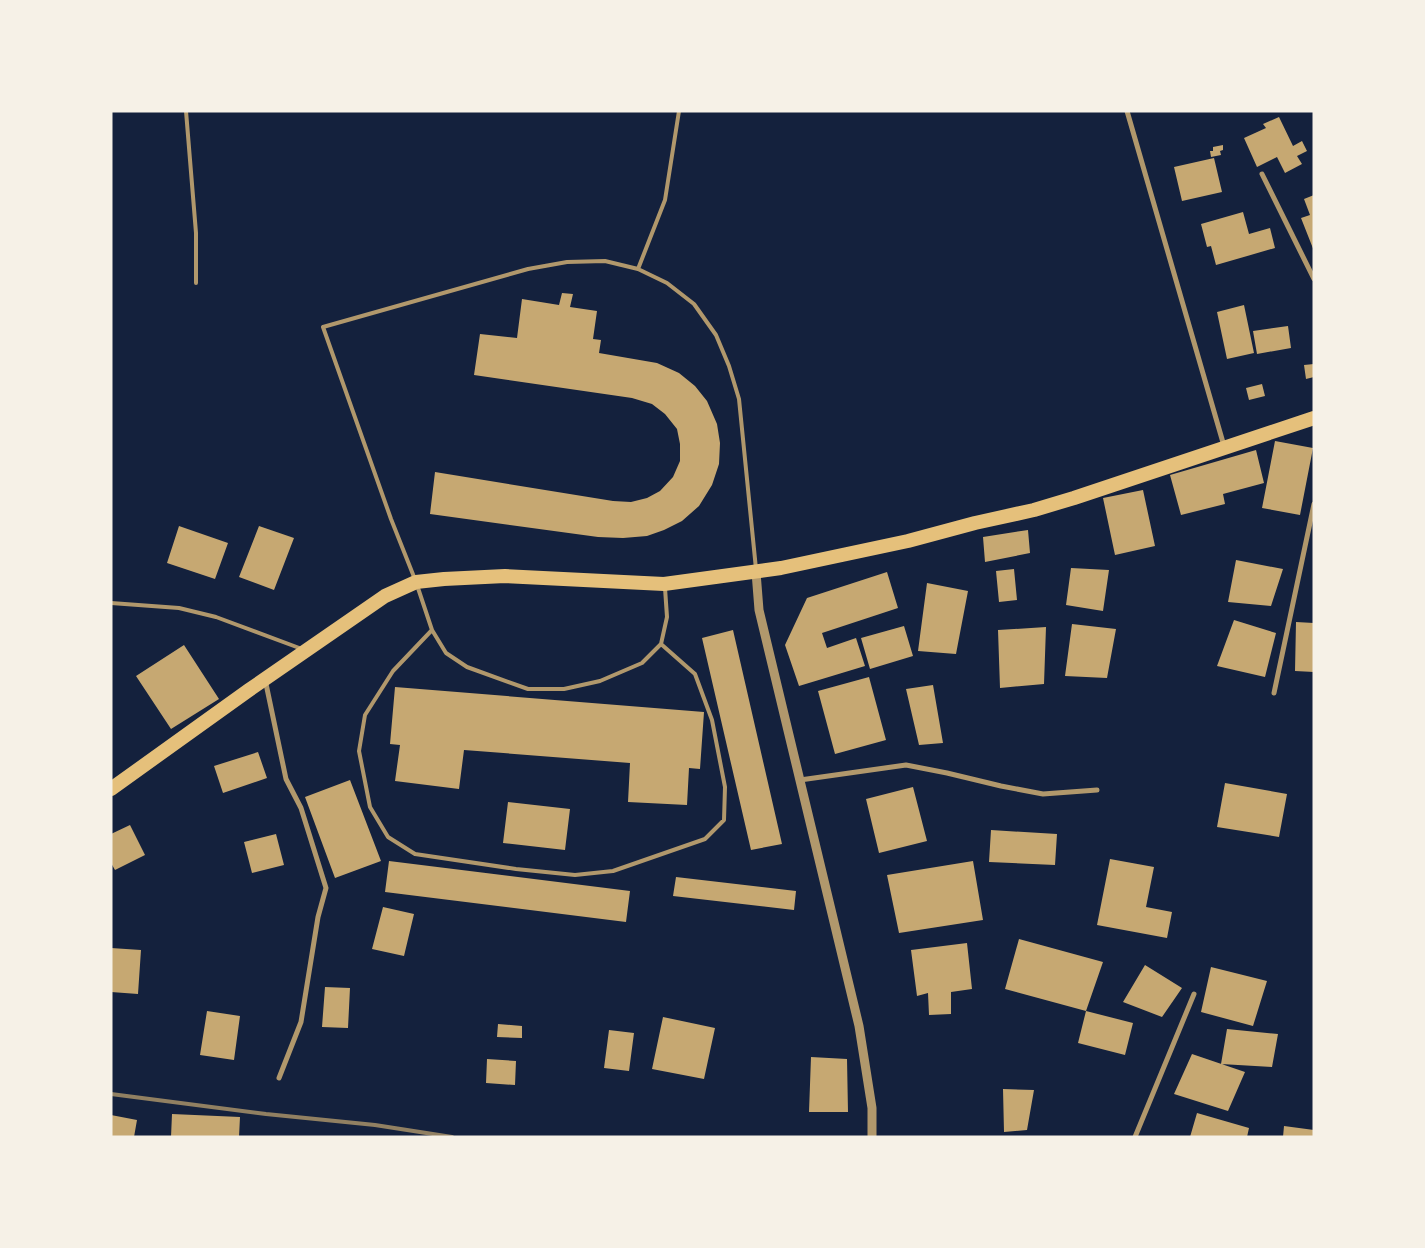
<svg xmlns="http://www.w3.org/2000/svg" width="1425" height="1248" font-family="'Exo 2',sans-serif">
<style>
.building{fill:#c6a872}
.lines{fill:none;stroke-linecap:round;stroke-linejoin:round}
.service{stroke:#b1986c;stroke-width:4}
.minor{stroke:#b1986c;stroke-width:5}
.tertiary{stroke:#b1986c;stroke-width:9}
.trunk{stroke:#e5c07b;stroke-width:14}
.rail{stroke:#918062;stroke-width:4}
</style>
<rect width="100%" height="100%" fill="#14213d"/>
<path class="building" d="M 1279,117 L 1293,146 L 1302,141 L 1307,151 L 1297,156 L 1302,164 L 1285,173 L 1277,157 L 1257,167 L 1244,138 L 1266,128 L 1263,124 Z
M 1223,145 L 1223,150 L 1220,151 L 1221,155 L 1211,157 L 1210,151 L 1213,151 L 1213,147 Z
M 1214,158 L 1222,192 L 1182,201 L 1174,167 Z
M 1314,195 L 1314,251 L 1301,218 L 1310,215 L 1304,199 Z
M 1243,212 L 1249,234 L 1270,228 L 1275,248 L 1216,265 L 1211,246 L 1207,247 L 1201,224 Z
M 562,293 L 573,294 L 570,307 L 597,311 L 593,339 L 601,340 L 599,353 L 657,363 L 679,373 L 695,386 L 707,401 L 717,424 L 720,443 L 719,464 L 712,485 L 699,506 L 682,521 L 664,530 L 647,536 L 623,538 L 598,537 L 430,514 L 435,472 L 613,501 L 631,502 L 647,498 L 660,491 L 673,477 L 680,461 L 680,444 L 677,429 L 665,414 L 652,404 L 632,398 L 474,375 L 480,334 L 517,338 L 522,299 L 559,305 Z
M 1244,305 L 1254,353 L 1227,359 L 1217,312 Z
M 1288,326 L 1291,348 L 1257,354 L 1253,331 Z
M 1314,364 L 1314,377 L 1306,379 L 1304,365 Z
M 1262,384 L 1265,396 L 1249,400 L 1246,388 Z
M 1275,441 L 1313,448 L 1300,515 L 1262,508 Z
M 1256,450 L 1264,483 L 1223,494 L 1225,504 L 1181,515 L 1170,475 Z
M 1143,490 L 1155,546 L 1115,555 L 1103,498 Z
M 179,526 L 228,543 L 215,579 L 167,563 Z
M 259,526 L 294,538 L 274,590 L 239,577 Z
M 1028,530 L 1030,553 L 985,562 L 983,537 Z
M 1236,560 L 1283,569 L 1271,606 L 1228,602 Z
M 1071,568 L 1109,570 L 1103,611 L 1066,605 Z
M 1014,569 L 1017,600 L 999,602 L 996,571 Z
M 887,572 L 898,608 L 822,633 L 827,648 L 856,638 L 865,666 L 799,686 L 785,645 L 807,598 Z
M 927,583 L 968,591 L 956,654 L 918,651 Z
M 1234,620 L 1276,633 L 1265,677 L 1217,666 Z
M 1296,622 L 1314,623 L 1314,672 L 1295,671 Z
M 1072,624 L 1116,629 L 1107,678 L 1065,676 Z
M 904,626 L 913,656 L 870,669 L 861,638 Z
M 1046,627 L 1044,684 L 1000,688 L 998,630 Z
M 733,630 L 782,844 L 751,850 L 702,638 Z
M 184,645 L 219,699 L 171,729 L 136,676 Z
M 869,677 L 886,740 L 835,754 L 818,691 Z
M 933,685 L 943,743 L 919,745 L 906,689 Z
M 395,687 L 704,712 L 700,769 L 689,768 L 687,805 L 628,802 L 630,763 L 464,750 L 459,789 L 395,781 L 400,745 L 390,744 Z
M 258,752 L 267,778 L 223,793 L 214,766 Z
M 350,780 L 381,861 L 335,878 L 305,797 Z
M 1225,783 L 1287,794 L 1279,837 L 1217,827 Z
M 913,787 L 927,841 L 879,853 L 866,799 Z
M 508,802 L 570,809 L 565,850 L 503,843 Z
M 130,825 L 145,855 L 115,870 L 111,863 L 111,834 Z
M 991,830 L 1057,834 L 1055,865 L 989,862 Z
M 276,834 L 284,865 L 252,873 L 244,842 Z
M 1110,859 L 1154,867 L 1146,907 L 1172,912 L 1167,938 L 1097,925 Z
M 389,861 L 630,891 L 626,922 L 385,892 Z
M 973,861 L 983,920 L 899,933 L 887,875 Z
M 676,877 L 796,891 L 794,910 L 673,896 Z
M 383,907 L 414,914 L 404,956 L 372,949 Z
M 1019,939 L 1103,962 L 1086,1011 L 1133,1023 L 1125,1055 L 1078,1043 L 1086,1011 L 1005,989 Z
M 967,943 L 972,989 L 951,992 L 951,1014 L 929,1015 L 928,993 L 917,996 L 911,950 Z
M 111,948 L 141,950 L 138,994 L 111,992 Z
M 1145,965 L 1182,988 L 1162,1017 L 1123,1002 Z
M 1211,967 L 1267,981 L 1253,1026 L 1201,1012 Z
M 325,987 L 350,988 L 348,1028 L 322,1027 Z
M 207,1011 L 240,1016 L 234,1060 L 200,1055 Z
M 663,1017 L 715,1028 L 704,1079 L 652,1069 Z
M 498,1024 L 522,1026 L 522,1038 L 497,1037 Z
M 1227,1029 L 1278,1034 L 1272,1067 L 1221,1064 Z
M 609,1030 L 634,1033 L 629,1071 L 604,1068 Z
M 1192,1054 L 1245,1072 L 1228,1111 L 1174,1094 Z
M 811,1057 L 847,1059 L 848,1112 L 809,1112 Z
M 487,1059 L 516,1061 L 515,1085 L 486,1083 Z
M 1003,1089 L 1034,1090 L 1027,1130 L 1004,1132 Z
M 1197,1113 L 1249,1128 L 1247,1137 L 1190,1137 Z
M 172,1114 L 240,1117 L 239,1137 L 171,1137 Z
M 111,1115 L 137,1120 L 134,1137 L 111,1137 Z
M 1284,1126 L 1314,1130 L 1314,1137 L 1283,1137 Z"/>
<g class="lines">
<path class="service" d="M 186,111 L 196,233 L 196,283
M 638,269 L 665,200 L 679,111
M 665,588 L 667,617 L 661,644 L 642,663 L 600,681 L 564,689 L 528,689 L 467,667 L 446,653 L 432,630 L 416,582 L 391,519 L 323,327 L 528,269 L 567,262 L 605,261 L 638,269 L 667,283 L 694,304 L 716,335 L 729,366 L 739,399 L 756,569
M 111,603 L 179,608 L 216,617 L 302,649
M 432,630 L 393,671 L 365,715 L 359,751 L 370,807 L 388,837 L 415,854 L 516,869 L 575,875 L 613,871 L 705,839 L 724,820 L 725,787 L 712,720 L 695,674 L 661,644"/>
<path class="minor" d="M 1127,111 L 1224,446
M 1262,174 L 1314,279
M 265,679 L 286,779 L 301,808 L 326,888 L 318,917 L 301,1022 L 279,1078
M 1274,693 L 1314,504
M 800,780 L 906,765 L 947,773 L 1001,786 L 1043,794 L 1097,790
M 1135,1137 L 1194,994"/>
<path class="tertiary" d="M 756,572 L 759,610 L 859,1026 L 872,1108 L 872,1137"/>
<path class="trunk" d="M 111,789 L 249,690 L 385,596 L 416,582 L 444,579 L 505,576 L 664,584 L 781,568 L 908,541 L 975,523 L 1034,510 L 1074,498 L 1314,418"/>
<path class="rail" d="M 111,1094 L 266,1114 L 375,1125 L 452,1137"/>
</g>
<rect width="1425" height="1248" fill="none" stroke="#f6f1e7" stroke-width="225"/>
</svg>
